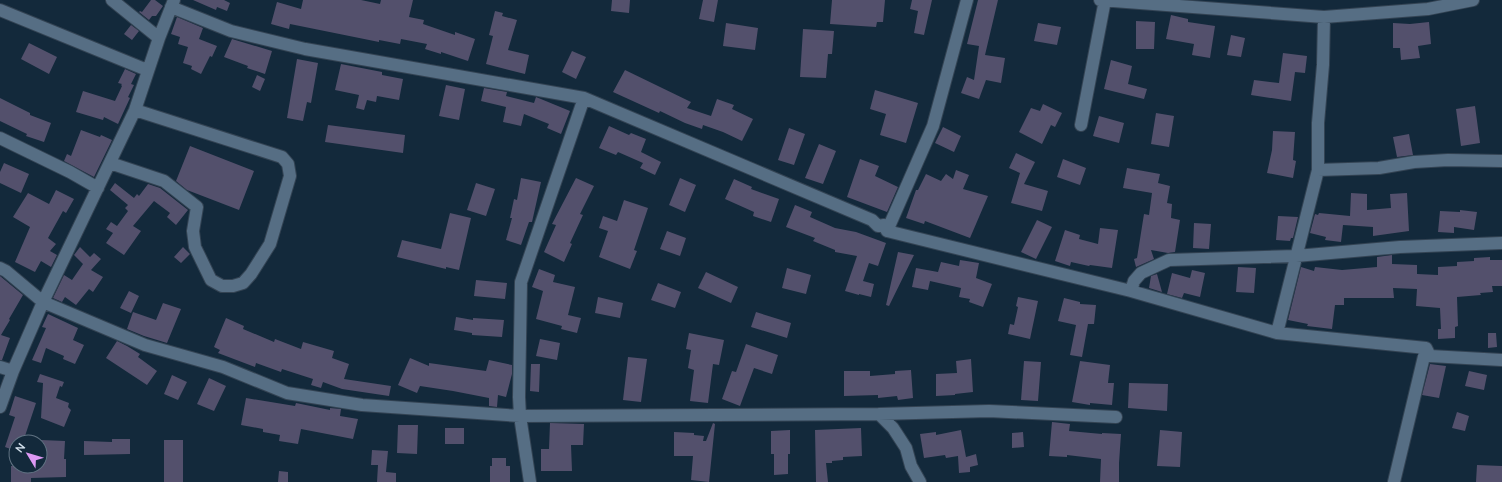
<svg xmlns="http://www.w3.org/2000/svg" width="1502" height="482" font-family="Mulish,sans-serif">
<style>
.building{fill:#53506c}
.lines{fill:none;stroke-linecap:round;stroke-linejoin:round}
.street-casing{stroke:#334353;stroke-width:14}
.street{stroke:#566e84;stroke-width:12}
</style>
<rect width="100%" height="100%" fill="#13293b"/>
<path class="building" d="M 151,0 L 155,0 L 163,6 L 156,16 L 152,16 L 149,20 L 139,12 L 140,11 L 142,12 Z
M 193,0 L 224,0 L 230,3 L 227,11 L 217,7 L 216,10 Z
M 303,0 L 361,0 L 380,4 L 381,0 L 413,0 L 409,17 L 424,20 L 423,24 L 455,35 L 455,32 L 475,39 L 468,61 L 441,52 L 441,54 L 425,49 L 427,44 L 401,39 L 400,44 L 379,40 L 379,42 L 290,24 L 289,29 L 271,24 L 277,2 L 301,9 Z
M 612,0 L 630,0 L 629,13 L 611,11 Z
M 703,0 L 718,0 L 714,22 L 699,19 Z
M 832,0 L 885,0 L 883,22 L 877,22 L 876,27 L 830,24 Z
M 912,0 L 932,0 L 924,35 L 914,33 L 918,11 L 910,9 Z
M 978,0 L 998,0 L 985,55 L 1005,58 L 1001,83 L 986,80 L 979,99 L 961,93 L 967,77 L 974,80 L 979,46 L 967,44 Z
M 495,11 L 503,13 L 502,16 L 517,20 L 508,50 L 529,55 L 525,74 L 486,64 L 493,36 L 489,35 Z
M 1171,15 L 1188,19 L 1188,22 L 1215,26 L 1210,58 L 1192,55 L 1194,44 L 1166,39 Z
M 177,17 L 203,28 L 199,39 L 217,46 L 212,57 L 210,56 L 201,74 L 191,69 L 192,66 L 183,63 L 188,47 L 178,44 L 180,37 L 171,34 Z
M 1136,21 L 1155,22 L 1154,49 L 1136,49 Z
M 1429,22 L 1431,44 L 1418,46 L 1420,58 L 1401,60 L 1400,48 L 1393,48 L 1393,23 L 1410,24 Z
M 726,23 L 758,28 L 755,50 L 723,46 Z
M 1038,23 L 1061,27 L 1057,45 L 1034,41 Z
M 131,25 L 139,31 L 132,40 L 124,34 Z
M 803,29 L 834,31 L 832,54 L 828,54 L 826,78 L 800,77 Z
M 1231,35 L 1245,38 L 1241,57 L 1227,55 Z
M 232,39 L 272,51 L 265,74 L 247,68 L 248,66 L 224,57 Z
M 29,43 L 57,57 L 49,74 L 21,59 Z
M 572,51 L 586,57 L 576,79 L 562,72 Z
M 1283,53 L 1307,56 L 1305,73 L 1295,72 L 1291,101 L 1251,95 L 1254,80 L 1279,83 Z
M 297,59 L 318,63 L 311,103 L 307,102 L 303,121 L 287,118 Z
M 1111,60 L 1132,66 L 1128,84 L 1147,89 L 1144,99 L 1104,89 Z
M 341,64 L 382,72 L 382,75 L 403,79 L 399,100 L 377,96 L 376,102 L 367,100 L 364,110 L 356,108 L 359,95 L 335,90 Z
M 125,69 L 136,74 L 131,84 L 134,85 L 128,97 L 130,98 L 118,124 L 104,117 L 103,120 L 76,112 L 83,91 L 115,101 L 122,86 L 121,85 L 122,84 L 118,83 Z
M 625,70 L 691,102 L 687,108 L 711,116 L 717,99 L 734,105 L 732,109 L 753,119 L 742,141 L 723,132 L 703,125 L 702,129 L 685,123 L 660,111 L 659,113 L 613,92 Z
M 257,75 L 265,79 L 260,91 L 252,87 Z
M 446,85 L 465,89 L 459,120 L 439,116 Z
M 484,88 L 507,92 L 506,96 L 534,103 L 536,97 L 570,111 L 561,134 L 547,128 L 549,124 L 524,114 L 521,126 L 503,122 L 506,107 L 481,101 Z
M 875,90 L 918,103 L 906,143 L 880,135 L 886,114 L 870,109 Z
M 0,98 L 30,113 L 30,115 L 51,123 L 44,142 L 26,136 L 27,134 L 0,121 Z
M 1043,104 L 1062,113 L 1055,127 L 1051,125 L 1042,144 L 1019,132 L 1031,108 L 1040,111 Z
M 1475,106 L 1480,143 L 1461,146 L 1456,109 Z
M 1156,113 L 1174,116 L 1169,147 L 1151,144 Z
M 1099,116 L 1124,123 L 1119,143 L 1093,136 Z
M 328,125 L 405,135 L 403,153 L 325,142 Z
M 609,126 L 629,135 L 631,133 L 646,139 L 641,152 L 661,162 L 655,175 L 640,168 L 643,163 L 618,152 L 616,155 L 599,148 Z
M 943,127 L 961,136 L 954,152 L 935,143 Z
M 789,128 L 805,134 L 794,165 L 778,160 Z
M 81,130 L 100,137 L 101,135 L 112,140 L 94,177 L 64,161 L 67,154 L 71,156 Z
M 1273,131 L 1295,132 L 1293,160 L 1296,161 L 1293,178 L 1267,173 L 1272,150 Z
M 1409,134 L 1413,155 L 1397,157 L 1393,137 Z
M 819,144 L 836,151 L 823,184 L 805,178 Z
M 190,146 L 254,171 L 239,210 L 187,190 L 176,181 Z
M 1016,153 L 1035,162 L 1024,184 L 1048,191 L 1042,211 L 1011,203 L 1020,173 L 1009,168 Z
M 860,159 L 879,166 L 875,176 L 898,187 L 887,212 L 847,197 Z
M 1063,159 L 1086,168 L 1080,185 L 1057,177 Z
M 4,163 L 29,174 L 21,193 L 0,183 L 0,172 Z
M 1127,168 L 1160,174 L 1158,183 L 1170,186 L 1167,203 L 1172,204 L 1171,218 L 1180,220 L 1175,252 L 1168,253 L 1151,250 L 1154,259 L 1136,267 L 1134,259 L 1137,258 L 1144,214 L 1149,215 L 1152,193 L 1123,188 Z
M 956,170 L 969,175 L 963,189 L 988,196 L 970,238 L 925,221 L 924,224 L 906,218 L 916,190 L 918,190 L 926,174 L 941,181 L 946,174 L 953,179 Z
M 521,178 L 541,182 L 532,222 L 529,222 L 521,245 L 506,240 L 512,218 L 510,218 L 514,199 L 517,200 Z
M 576,178 L 594,186 L 580,214 L 583,215 L 570,243 L 572,244 L 564,262 L 544,252 L 556,225 L 552,224 Z
M 680,178 L 696,185 L 685,212 L 669,205 Z
M 734,179 L 752,187 L 751,189 L 779,199 L 771,222 L 753,216 L 754,212 L 725,199 Z
M 115,183 L 134,198 L 137,194 L 139,196 L 148,184 L 160,188 L 188,210 L 176,225 L 167,217 L 170,213 L 154,201 L 133,226 L 141,231 L 124,255 L 106,243 L 113,233 L 106,229 L 111,222 L 117,226 L 128,211 L 125,208 L 128,205 L 110,190 Z
M 476,183 L 495,189 L 486,216 L 467,210 Z
M 56,190 L 74,199 L 66,213 L 63,211 L 48,238 L 56,244 L 50,251 L 57,255 L 51,267 L 41,261 L 35,272 L 15,262 L 30,227 L 13,217 L 28,193 L 49,204 Z
M 1351,193 L 1367,194 L 1367,210 L 1391,208 L 1390,194 L 1407,193 L 1409,231 L 1373,236 L 1373,227 L 1343,225 L 1341,242 L 1325,240 L 1326,237 L 1310,233 L 1315,214 L 1318,215 L 1319,213 L 1350,216 Z
M 624,200 L 648,208 L 634,250 L 637,251 L 630,269 L 599,257 L 608,231 L 599,228 L 603,216 L 617,221 Z
M 795,205 L 812,212 L 810,217 L 835,228 L 856,232 L 886,243 L 878,266 L 869,263 L 863,281 L 874,284 L 871,297 L 859,294 L 859,295 L 845,291 L 857,256 L 835,252 L 835,250 L 813,241 L 815,238 L 786,227 Z
M 1460,210 L 1477,212 L 1474,230 L 1454,227 L 1454,233 L 1438,232 L 1440,211 L 1460,212 Z
M 450,213 L 471,218 L 459,270 L 446,267 L 446,269 L 397,257 L 402,240 L 441,249 Z
M 1278,216 L 1298,217 L 1293,238 L 1291,238 L 1290,241 L 1276,240 Z
M 1037,220 L 1052,227 L 1036,259 L 1021,252 Z
M 1194,223 L 1211,224 L 1209,249 L 1193,248 Z
M 1100,228 L 1118,230 L 1112,268 L 1090,265 L 1089,266 L 1071,262 L 1070,266 L 1055,261 L 1065,230 L 1080,235 L 1079,239 L 1098,244 Z
M 667,231 L 686,238 L 680,256 L 660,249 Z
M 80,247 L 90,257 L 94,253 L 101,259 L 91,270 L 103,277 L 93,292 L 89,289 L 76,305 L 65,297 L 62,302 L 53,298 L 64,275 L 72,280 L 83,264 L 74,255 Z
M 183,247 L 190,254 L 181,263 L 174,257 Z
M 898,252 L 914,255 L 889,306 L 886,305 Z
M 1392,255 L 1392,264 L 1417,265 L 1417,274 L 1438,275 L 1438,267 L 1457,266 L 1457,262 L 1474,261 L 1474,258 L 1490,257 L 1490,260 L 1502,260 L 1502,286 L 1492,286 L 1493,292 L 1480,293 L 1481,295 L 1457,297 L 1458,326 L 1455,327 L 1455,338 L 1438,339 L 1438,329 L 1441,329 L 1440,308 L 1416,306 L 1417,289 L 1393,288 L 1394,298 L 1344,298 L 1344,305 L 1335,305 L 1332,329 L 1307,326 L 1308,324 L 1288,320 L 1301,267 L 1314,271 L 1315,267 L 1342,270 L 1377,267 L 1377,257 Z
M 960,260 L 979,263 L 976,278 L 992,284 L 983,307 L 969,302 L 970,299 L 959,297 L 961,288 L 930,281 L 928,290 L 912,287 L 916,268 L 938,272 L 941,262 L 959,266 Z
M 1238,267 L 1256,268 L 1254,293 L 1236,292 Z
M 787,268 L 811,275 L 806,294 L 782,288 Z
M 539,269 L 555,275 L 553,282 L 575,287 L 568,315 L 581,318 L 577,333 L 561,329 L 562,326 L 536,319 L 543,291 L 532,287 Z
M 1192,270 L 1205,273 L 1200,297 L 1184,293 L 1182,298 L 1167,294 L 1172,273 L 1190,278 Z
M 706,272 L 738,287 L 731,303 L 698,288 Z
M 1157,274 L 1162,292 L 1149,288 L 1151,276 Z
M 0,276 L 23,295 L 9,319 L 10,320 L 1,335 L 10,338 L 2,360 L 0,360 Z
M 476,280 L 507,283 L 505,299 L 474,296 Z
M 658,283 L 681,292 L 675,308 L 651,300 Z
M 129,291 L 139,296 L 131,313 L 120,308 Z
M 598,297 L 623,303 L 620,318 L 595,313 Z
M 1018,297 L 1038,301 L 1030,339 L 1008,334 L 1010,324 L 1014,325 L 1018,307 L 1016,306 Z
M 1064,298 L 1080,302 L 1080,304 L 1096,305 L 1094,324 L 1088,324 L 1082,357 L 1070,355 L 1076,325 L 1058,321 Z
M 163,303 L 181,309 L 167,343 L 144,336 L 127,329 L 133,312 L 156,320 Z
M 756,312 L 791,323 L 787,338 L 751,327 Z
M 48,314 L 78,328 L 73,340 L 84,345 L 75,364 L 63,359 L 64,356 L 46,348 L 41,363 L 32,360 L 46,328 L 42,327 Z
M 456,317 L 473,320 L 473,318 L 504,320 L 502,337 L 472,335 L 472,333 L 454,330 Z
M 226,318 L 244,326 L 243,329 L 274,342 L 275,339 L 301,349 L 303,342 L 334,351 L 332,358 L 349,364 L 344,379 L 391,386 L 389,396 L 342,389 L 323,382 L 321,388 L 311,385 L 313,379 L 282,369 L 281,372 L 256,363 L 255,367 L 218,353 L 220,350 L 214,347 Z
M 689,333 L 724,340 L 719,365 L 713,364 L 708,403 L 690,401 L 694,370 L 688,368 L 691,350 L 686,349 Z
M 1488,333 L 1496,333 L 1497,347 L 1488,348 Z
M 540,339 L 560,343 L 557,360 L 536,356 Z
M 117,341 L 127,346 L 140,354 L 138,357 L 157,371 L 147,385 L 106,358 Z
M 746,344 L 778,355 L 772,374 L 754,368 L 740,406 L 722,399 L 732,371 L 736,372 Z
M 628,357 L 647,359 L 641,402 L 623,400 Z
M 410,358 L 429,366 L 429,363 L 486,371 L 489,360 L 512,365 L 512,374 L 506,397 L 498,395 L 497,407 L 489,406 L 489,398 L 453,391 L 420,386 L 417,393 L 398,385 Z
M 971,359 L 973,392 L 955,394 L 955,395 L 936,396 L 936,374 L 957,373 L 956,361 Z
M 1024,361 L 1041,362 L 1038,401 L 1021,400 Z
M 1080,361 L 1110,365 L 1108,383 L 1114,383 L 1112,405 L 1090,403 L 1090,405 L 1072,402 Z
M 531,364 L 540,364 L 539,392 L 530,391 Z
M 1430,364 L 1446,366 L 1439,398 L 1422,395 Z
M 911,370 L 913,398 L 898,400 L 897,396 L 878,398 L 878,395 L 844,396 L 844,371 L 870,371 L 870,376 L 895,374 L 895,371 Z
M 1469,371 L 1487,375 L 1484,390 L 1465,386 Z
M 40,374 L 64,382 L 62,387 L 60,386 L 56,398 L 69,403 L 68,407 L 71,410 L 64,427 L 41,418 L 43,383 L 37,382 Z
M 172,375 L 187,382 L 178,400 L 164,394 Z
M 209,378 L 226,386 L 214,411 L 197,404 Z
M 1129,383 L 1168,384 L 1167,411 L 1128,408 Z
M 15,396 L 36,403 L 23,442 L 16,442 L 16,451 L 5,447 L 15,417 L 9,415 Z
M 246,398 L 295,406 L 296,403 L 330,410 L 330,408 L 341,409 L 340,416 L 358,419 L 353,439 L 301,429 L 298,444 L 279,441 L 280,435 L 263,432 L 263,429 L 241,425 Z
M 1457,412 L 1469,416 L 1465,431 L 1452,428 Z
M 1052,422 L 1070,424 L 1069,431 L 1102,434 L 1102,433 L 1121,434 L 1119,463 L 1119,482 L 1100,482 L 1101,459 L 1067,455 L 1067,457 L 1049,456 Z
M 550,423 L 584,424 L 583,445 L 571,445 L 572,471 L 541,471 L 541,449 L 549,449 Z
M 713,423 L 715,424 L 709,482 L 691,480 L 693,456 L 674,456 L 674,432 L 694,433 L 694,435 L 704,436 L 703,441 L 706,441 Z
M 398,425 L 418,425 L 417,454 L 397,453 Z
M 445,428 L 464,428 L 464,444 L 445,444 Z
M 861,428 L 862,456 L 843,457 L 843,460 L 832,461 L 832,463 L 826,463 L 828,482 L 816,482 L 815,430 Z
M 790,430 L 790,454 L 788,454 L 788,474 L 774,475 L 774,454 L 771,454 L 771,431 Z
M 961,430 L 966,457 L 976,454 L 978,465 L 970,467 L 970,472 L 959,473 L 958,456 L 946,458 L 945,455 L 924,458 L 920,434 L 936,432 L 936,435 Z
M 1160,430 L 1182,432 L 1180,467 L 1157,466 Z
M 1023,432 L 1024,447 L 1012,448 L 1012,433 Z
M 112,439 L 130,439 L 130,454 L 84,455 L 84,441 L 112,442 Z
M 41,440 L 65,441 L 64,459 L 66,459 L 66,477 L 31,478 L 31,482 L 11,482 L 11,466 L 40,466 Z
M 164,440 L 183,440 L 183,482 L 164,482 Z
M 372,450 L 388,451 L 386,472 L 396,473 L 396,482 L 377,482 L 378,465 L 371,465 Z
M 492,458 L 506,458 L 506,466 L 510,466 L 510,482 L 490,482 L 490,466 L 492,466 Z
M 1477,465 L 1502,466 L 1502,482 L 1476,482 Z
M 279,471 L 288,472 L 288,482 L 278,482 Z"/>
<g class="lines">
<g class="street-casing">
<path id="street" d="M 112,0 L 159,38
M 1100,0 L 1324,17 L 1428,9 L 1473,0
M 171,7 L 231,31 L 305,49 L 584,98 L 872,220 L 878,226 L 884,225 L 887,231 L 933,126 L 967,0
M 0,10 L 147,70
M 1081,125 L 1105,0
M 0,138 L 70,172 L 98,188
M 110,163 L 164,181 L 197,207 L 193,231 L 195,247 L 211,280 L 222,286 L 233,286 L 243,283 L 251,274 L 270,244 L 290,176 L 288,164 L 282,157 L 135,110
M 1318,170 L 1379,168 L 1414,162 L 1448,160 L 1502,161
M 887,231 L 1131,291 L 1277,333 L 1426,348 L 1430,356 L 1502,360
M 0,268 L 6,271 L 43,302 L 145,345 L 223,367 L 287,393 L 362,405 L 520,416 L 879,414 L 893,428 L 906,448 L 911,466 L 920,482
M 1131,291 L 1134,281 L 1141,273 L 1169,260 L 1296,256 L 1400,247 L 1502,243
M 1277,333 L 1318,170 L 1318,123 L 1323,65 L 1324,17
M 0,367 L 13,371
M 0,407 L 13,371 L 43,302 L 135,110 L 159,38 L 174,0
M 879,414 L 989,411 L 1116,417
M 530,482 L 520,416 L 519,397 L 521,282 L 584,98
M 1394,482 L 1426,348"/>
</g>
<use href="#street" class="street"/>
</g>
<g transform="translate(28 454) rotate(308)"><circle r="19" fill="#13293b" stroke="#617383"/>
<path d="M0-3L7 15L0 10L-7 15Z" fill="#dd99f4"/>
<text y="-6" font-size="11" font-weight="bold" text-anchor="middle" fill="#d6e3ef">N</text>
</g>
</svg>
